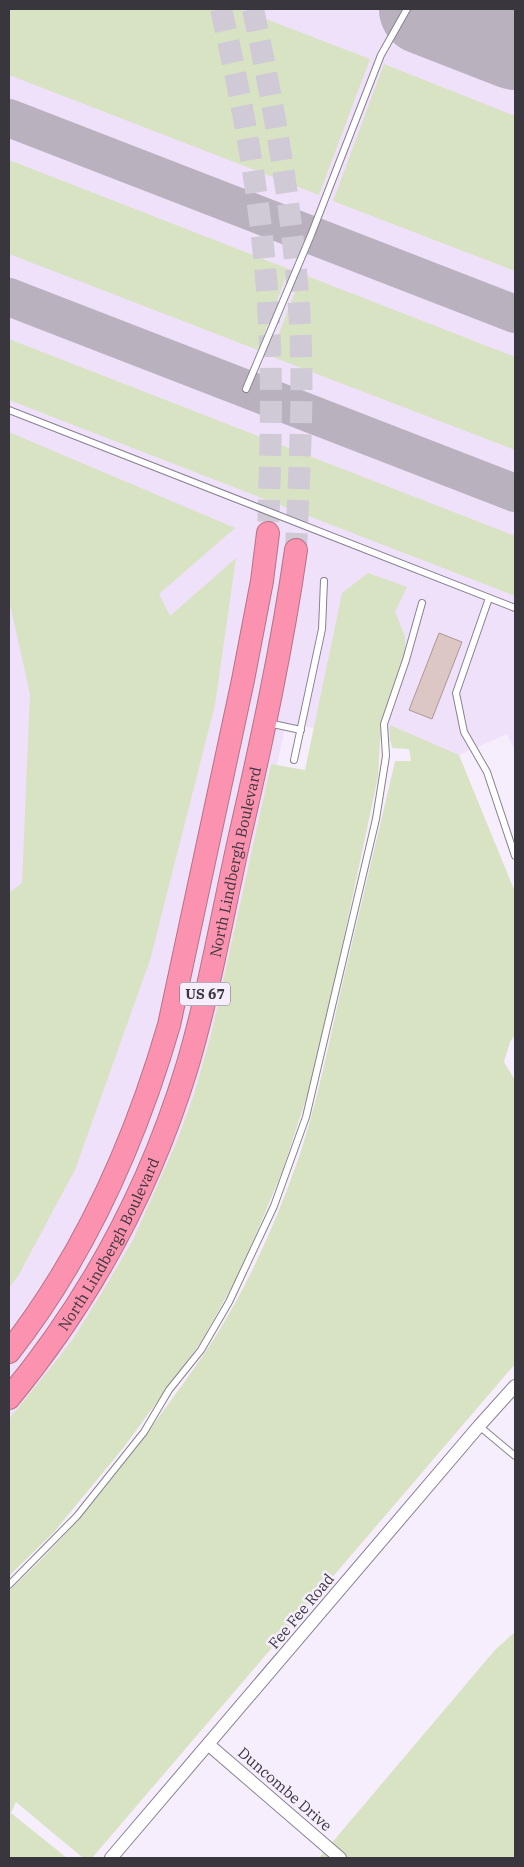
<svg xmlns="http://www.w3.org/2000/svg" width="524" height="1867" font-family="'IBM Plex Serif',serif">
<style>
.built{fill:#efe1fa}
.green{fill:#d8e3c3}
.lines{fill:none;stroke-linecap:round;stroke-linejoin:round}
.taxiway{stroke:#b9b2be;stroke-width:38}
.runway{stroke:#b9b2be;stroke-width:92}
.building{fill:#ddc7c5;stroke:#ad9796}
.highway-tunnel{stroke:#d0c9d6;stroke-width:22;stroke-dasharray:22 11;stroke-linecap:butt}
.lane-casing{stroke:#8a8191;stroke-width:8}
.street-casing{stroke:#8a8191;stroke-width:14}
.highway-casing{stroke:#b77287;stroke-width:24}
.lane{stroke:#fff;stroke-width:6}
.street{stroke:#fff;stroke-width:12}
.highway{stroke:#fb92af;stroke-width:22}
.labels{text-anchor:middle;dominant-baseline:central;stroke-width:5;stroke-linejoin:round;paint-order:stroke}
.shield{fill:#f6eefc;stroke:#726d76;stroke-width:1}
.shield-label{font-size:14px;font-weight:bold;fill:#3a363d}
.street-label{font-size:15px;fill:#3a363d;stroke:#f6eefc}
</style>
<rect width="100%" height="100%" fill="#f6eefc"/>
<path class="built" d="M 9,9 L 515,9 L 515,751 L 507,734 L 459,755 L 286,723 L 231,976 L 161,1206 L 78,1346 L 9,1428 Z"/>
<path class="green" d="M 9,9 L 240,9 L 370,59 L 319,195 L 9,75 Z
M 384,64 L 515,116 L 515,271 L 333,201 Z
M 9,160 L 289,269 L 258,350 L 9,254 Z
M 302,274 L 515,357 L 515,450 L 270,356 Z
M 9,339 L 515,536 L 515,596 L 9,400 Z
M 9,432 L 235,528 L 159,594 L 170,616 L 236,558 L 215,705 L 150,960 L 75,1170 L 18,1276 L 9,1288 L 9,893 L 22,883 L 30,694 L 9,600 Z
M 368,573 L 407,587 L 395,612 L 405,636 L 405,654 L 395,686 L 381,723 L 378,777 L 332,993 L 309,1090 L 282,1172 L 241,1270 L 201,1342 L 124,1447 L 54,1532 L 9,1576 L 9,1419 L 56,1361 L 73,1339 L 107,1284 L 133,1240 L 177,1141 L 194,1094 L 212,1031 L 271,764 L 305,770 L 342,593 Z
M 390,725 L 459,755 L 515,892 L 515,1035 L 510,1042 L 504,1062 L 515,1080 L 515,1364 L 92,1858 L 83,1858 L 16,1802 L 11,1813 L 67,1858 L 9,1858 L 9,1591 C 63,1541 109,1485 153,1425 C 174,1396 196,1367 215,1337 C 251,1280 278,1217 300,1154 C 317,1102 328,1048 340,994 C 358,917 377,839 395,761 L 411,761 L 409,749 L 392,748 L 390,738 Z
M 515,1632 L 515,1858 L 319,1858 L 495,1650 Z"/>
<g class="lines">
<path class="taxiway" d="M 9,118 L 515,314
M 9,297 L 515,493"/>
<path class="runway" d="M 425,9 L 515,44"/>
</g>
<path class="building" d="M 439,633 L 462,642 L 432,719 L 409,710 Z"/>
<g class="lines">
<path class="highway-tunnel" d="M 221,9 C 245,114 264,216 269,324 C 273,393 270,463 268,533
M 253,9 C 275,112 294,217 300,323 C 304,398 299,474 296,550"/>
<g class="lane-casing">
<path id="lane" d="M 246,389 L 311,235 L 381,55 L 407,9
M 9,410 L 515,608
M 489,598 L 456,693 L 464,732 L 487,772 L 515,856
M 268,723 L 301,730
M 294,760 L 322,629 L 324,581
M 479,1426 L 515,1456
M 9,1585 L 77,1516 L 144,1432 L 169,1390 L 201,1350 L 229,1302 L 274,1206 L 306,1117 L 376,819 L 386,756 L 384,724 L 406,660 L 422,603"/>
</g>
<g class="street-casing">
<path id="street" d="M 209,1745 L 340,1858
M 111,1858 L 479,1426 L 515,1386"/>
</g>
<g class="highway-casing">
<g id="highway">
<path d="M 9,1352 C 85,1255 135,1142 169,1025 L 243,680 L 262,581 L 268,533"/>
<path id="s1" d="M 9,1398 C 90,1300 150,1188 187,1067 C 209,993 222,916 239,840 C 261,744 282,648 296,550"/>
</g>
</g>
<use href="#lane" class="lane"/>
<use href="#street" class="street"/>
<use href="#highway" class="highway"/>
</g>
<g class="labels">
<rect class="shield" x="180" y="982.5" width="50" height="23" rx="4"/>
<g class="shield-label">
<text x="205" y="994">US 67</text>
</g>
<g class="street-label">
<text stroke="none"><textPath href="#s1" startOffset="589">North Lindbergh Boulevard</textPath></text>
<text stroke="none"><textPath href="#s1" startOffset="184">North Lindbergh Boulevard</textPath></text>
<text transform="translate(301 1611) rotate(-50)">Fee Fee Road</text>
<text transform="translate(285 1789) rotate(41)">Duncombe Drive</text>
</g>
</g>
<rect width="524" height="1867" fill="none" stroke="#3a363d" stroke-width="20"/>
</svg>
